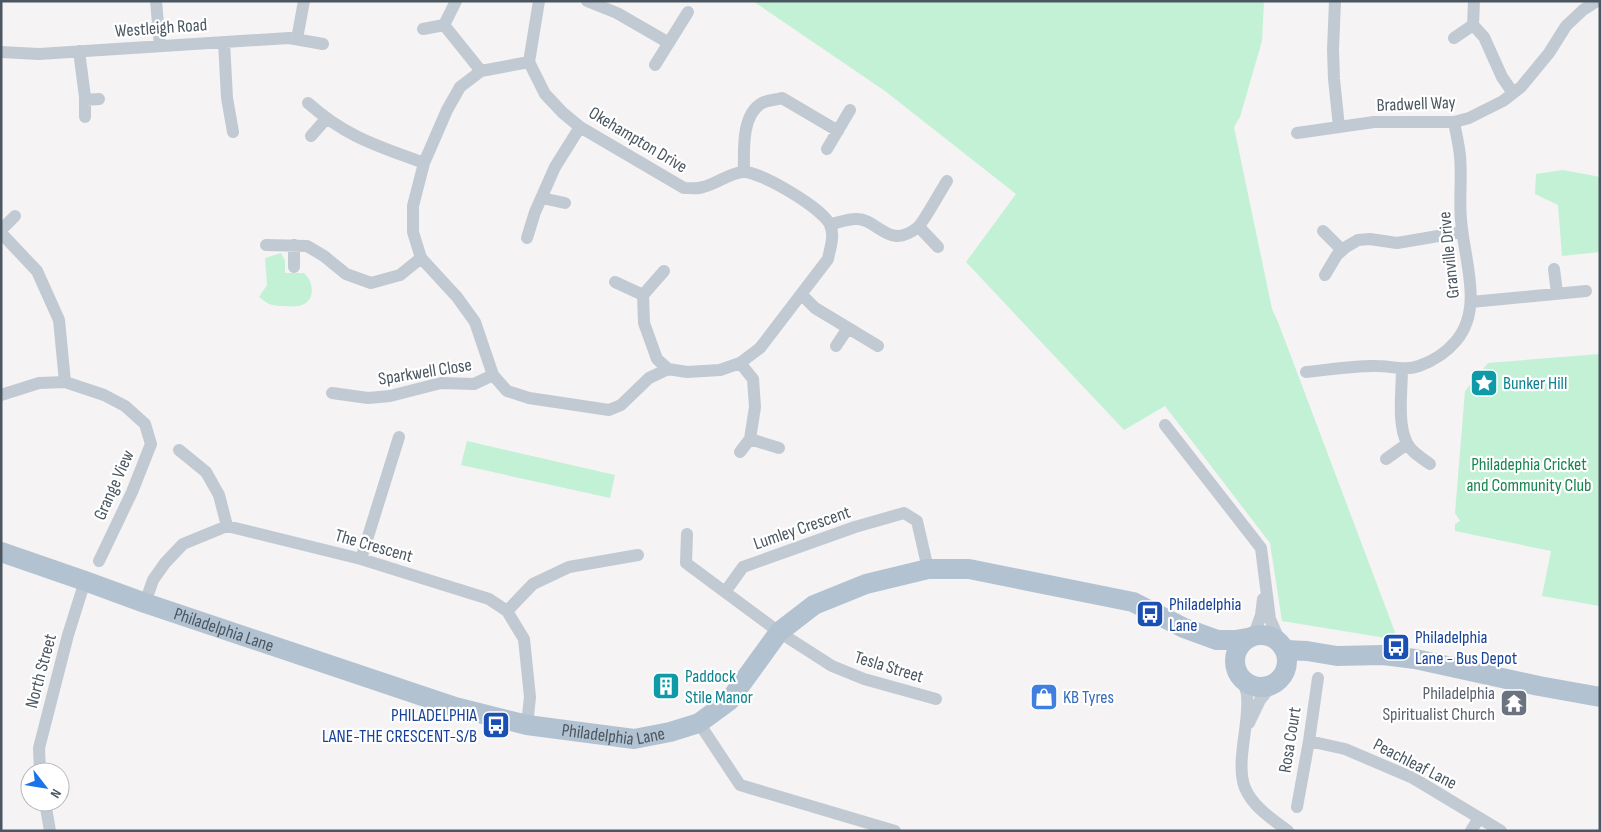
<svg xmlns="http://www.w3.org/2000/svg" width="1601" height="832" font-family="'Sofia Sans Condensed',sans-serif">
<style>
.green{fill:#c3f1d5}
.lines{fill:none;stroke-linecap:round;stroke-linejoin:round}
.street{stroke:#c1cad2;stroke-width:12}
.primary{stroke:#b3c2d1;stroke-width:20}
.labels{text-anchor:middle;dominant-baseline:central;stroke-width:4.5;stroke-linejoin:round;paint-order:stroke}
.street-label{font-size:18px;fill:#4a5661;stroke:#fff}
.culture-label{font-size:18px;fill:#0d838f;stroke:#fff;text-anchor:start}
.park-label{font-size:18px;fill:#17864f;stroke:#fff}
.transit-label{font-size:18px;fill:#164399;stroke:#fff;text-anchor:start}
.worship-label{font-size:18px;fill:#5b616d;stroke:#fff;text-anchor:end}
.shop-label{font-size:18px;fill:#366cbe;stroke:#fff;text-anchor:start}
</style>
<rect width="100%" height="100%" fill="#f5f3f3"/>
<path class="green" d="M 753,1 L 1264,1 L 1262,41 L 1240,117 L 1234,127 L 1272,309 L 1278,322 L 1398,640 L 1282,621 L 1270,543 L 1165,406 L 1124,430 L 966,262 L 1016,194 L 885,91 Z
M 1563,170 L 1600,177 L 1600,252 L 1562,256 L 1558,205 L 1535,194 L 1536,174 Z
M 281,253 L 285,261 L 285,273 L 304,273 C 315,283 316,304 297,306 C 290,307 275,306 269,304 C 265,302 262,299 259,297 L 267,285 L 265,258 Z
M 1600,354 L 1600,606 L 1542,596 L 1551,551 L 1455,531 L 1455,524 L 1460,521 L 1455,513 L 1465,391 L 1488,363 Z
M 467,441 L 615,475 L 610,498 L 461,465 Z"/>
<g class="lines">
<path class="street" d="M 156,1 L 160,46
M 587,1 L 617,13 L 669,43
M 1335,1 L 1333,50 L 1334,79 L 1339,127
M 444,25 L 481,71
M 1473,25 L 1484,37 L 1502,77 L 1513,93
M 423,29 L 444,25 L 456,1
M 1454,38 L 1473,25 L 1474,1
M 297,39 L 304,1
M 224,42 L 227,98 L 233,132
M 79,51 L 85,97 L 85,117
M 1,52 L 39,54 L 289,38 L 323,44
M 529,62 L 545,94 L 563,113 L 580,127 L 684,188 C 690,188 697,189 703,187 C 717,184 729,173 743,172 C 760,171 824,209 830,225 C 835,236 830,248 828,259 L 760,348 L 740,363 L 720,370 L 687,372 L 668,369 L 649,378 L 621,405 L 609,410 L 529,398 L 507,391 L 493,375 L 475,322 L 457,297 L 421,258 L 413,232 L 413,206 L 424,163 L 447,110 L 460,87 L 481,71 L 529,62 L 539,1
M 655,65 L 688,12
M 85,100 L 99,99
M 308,103 C 346,137 378,146 424,163
M 1297,133 L 1374,122 L 1454,122 L 1469,118 L 1503,101 L 1521,87 L 1549,53 L 1566,26 L 1583,10 L 1597,1
M 311,136 L 326,119
M 827,149 L 850,110
M 744,172 C 744,151 741,115 762,103 C 767,100 776,100 782,98 L 838,131
M 542,198 L 565,203
M 830,224 C 838,223 849,218 857,219 C 878,219 889,251 918,227 C 924,222 941,190 947,181
M 919,227 L 938,247
M 1,230 L 15,216
M 1323,231 L 1342,250
M 1,233 L 37,271 L 59,320 L 65,382
M 527,238 L 535,212 L 555,167 L 580,127
M 266,245 L 307,246 L 324,256 L 346,274 L 371,283 L 400,275 L 421,258
M 294,245 L 294,267
M 1554,269 L 1557,293
M 664,271 L 643,295 L 644,323 L 657,359 L 668,369
M 1325,275 L 1337,255 L 1346,247 L 1358,240 L 1370,239 L 1397,243 L 1462,232
M 615,282 L 643,295
M 802,295 L 815,308 L 878,346
M 1471,302 L 1586,291
M 836,346 L 848,328
M 740,363 L 753,379 L 755,407 L 750,439 L 779,448
M 1402,369 C 1402,390 1397,424 1407,443 C 1411,452 1422,458 1430,464
M 1306,372 C 1328,370 1356,365 1377,366 C 1392,366 1404,371 1419,366 C 1433,361 1446,353 1456,341 C 1484,308 1464,260 1461,220 C 1459,199 1462,177 1460,156 C 1459,145 1456,133 1454,122
M 332,393 L 368,398 L 390,396 L 441,383 L 474,384 L 493,375
M 1,395 L 39,383 L 65,382 L 104,395 L 125,406 L 145,424 L 151,444 L 132,492 L 99,561
M 1165,425 L 1261,548 L 1270,619 L 1281,644
M 179,450 L 206,472 L 219,495 L 227,526
M 740,452 L 750,439
M 1386,459 L 1407,444
M 687,534 L 686,563 L 725,592
M 361,559 L 399,437
M 928,569 L 917,521 L 904,513 L 855,527 L 743,567 L 725,592 L 779,632 L 832,666 L 864,679 L 936,699
M 145,603 L 153,580 L 165,563 L 183,544 L 227,526 L 361,559 L 489,599 L 507,611 L 524,639 L 530,697 L 527,725
M 507,611 L 533,584 L 569,567 L 638,555
M 1254,635 L 1261,615 L 1263,599
M 1241,678 C 1243,683 1247,690 1247,696 C 1250,723 1235,763 1245,788 C 1253,807 1272,819 1288,831
M 699,723 L 740,785 L 895,831
M 1249,723 L 1260,700 L 1273,684
M 1309,741 L 1345,749 L 1413,778 L 1501,831
M 40,772 L 39,748 L 68,635 L 85,581
M 45,802 L 50,831
M 1297,807 L 1309,741 L 1318,678
M 1471,831 L 1479,818"/>
<g class="primary">
<path id="s1" d="M 1,552 L 85,581 L 145,603 L 455,707 L 527,725 L 634,739 L 670,732 L 699,723 L 729,701 L 779,632 L 814,605 L 866,584 L 928,569 L 969,569 L 1133,602 L 1184,628 L 1217,640 L 1235,640 L 1247,638"/>
<circle cx="1261" cy="661" r="26"/>
<path d="M 1285,650 L 1307,651 L 1337,656 L 1383,655 L 1415,659 L 1539,686 L 1600,697"/>
</g>
</g>
<defs>
<g id="sight-square" transform="scale(1.4375)"><rect x="-9" y="-9" width="18" height="18" rx="4" fill="#0f9aa8" stroke="#fff"/><path d="M0-6L1.8-2.2L6-1.7L2.9 1.2L3.7 5.4L0 3.3L-3.7 5.4L-2.9 1.2L-6-1.7L-1.8-2.2Z" fill="#fff"/></g>
<g id="bus-square" transform="scale(1.4375)"><rect x="-9" y="-9" width="18" height="18" rx="4" fill="#1a4fb4" stroke="#fff"/><path d="M-5-6H5V4H4V6H2V4H-2V6H-4V4H-5ZM-3.5-4V0h7V-4ZM-3.5 1.2v1.5H-2V1.2ZM2 1.2v1.5H3.5V1.2Z" fill="#fff"/></g>
<g id="building-square" transform="scale(1.4375)"><rect x="-9" y="-9" width="18" height="18" rx="4" fill="#0f9aa8" stroke="#fff"/><path d="M-4-6H4V6H1V3H-1V6H-4ZM-2.5-4.3h1.7v1.8h-1.7ZM.8-4.3h1.7v1.8H.8ZM-2.5-1h1.7V.8h-1.7ZM.8-1h1.7V.8H.8Z" fill="#fff"/></g>
<g id="shop-square" transform="scale(1.4375)"><rect x="-9" y="-9" width="18" height="18" rx="4" fill="#3f7fe0" stroke="#fff"/><path d="M-5-2.5h2.3a2.7 3.5 0 0 1 5.4 0H5L5.5 6h-11ZM-1.5-2.5h3a1.5 2.3 0 0 0-3 0Z" fill="#fff"/></g>
<g id="temple-square" transform="scale(1.4375)"><rect x="-9" y="-9" width="18" height="18" rx="4" fill="#6b7280" stroke="#fff"/><path d="M0-6L5-2H3V0L6.5 2.5H4V6H1.5V3h-3V6H-4V2.5H-6.5L-3 0V-2H-5Z" fill="#fff"/></g>
</defs>
<g fill-rule="evenodd">
<use href="#sight-square" x="1484" y="383"/>
<use href="#bus-square" x="1150" y="614"/>
<use href="#bus-square" x="1396" y="647"/>
<use href="#building-square" x="666" y="686"/>
<use href="#shop-square" x="1044" y="697"/>
<use href="#temple-square" x="1514" y="703"/>
<use href="#bus-square" x="496" y="725"/>
</g>
<g class="labels">
<g class="street-label">
<text transform="translate(161 28) rotate(-4)">Westleigh Road</text>
<text transform="translate(1416 104) rotate(-2)">Bradwell Way</text>
<text transform="translate(638 140) rotate(31)">Okehampton Drive</text>
<text transform="translate(1449 255) rotate(-96)">Granville Drive</text>
<text transform="translate(425 372) rotate(-9)">Sparkwell Close</text>
<text transform="translate(114 485) rotate(-66)">Grange View</text>
<text transform="translate(802 528) rotate(-19)">Lumley Crescent</text>
<text transform="translate(374 546) rotate(16)">The Crescent</text>
<text stroke="none"><textPath href="#s1" startOffset="236">Philadelphia Lane</textPath></text>
<text transform="translate(889 667) rotate(17)">Tesla Street</text>
<text transform="translate(41 671) rotate(-75)">North Street</text>
<text stroke="none"><textPath href="#s1" startOffset="641">Philadelphia Lane</textPath></text>
<text transform="translate(1290 740) rotate(-81)">Rosa Court</text>
<text transform="translate(1415 764) rotate(27)">Peachleaf Lane</text>
</g>
<g class="culture-label">
<text x="1503" y="383">Bunker Hill</text>
<text x="685" y="676">Paddock<tspan x="685" dy="21">Stile Manor</tspan></text>
</g>
<g class="park-label">
<text x="1529" y="464">Philadephia Cricket<tspan x="1529" dy="21">and Community Club</tspan></text>
</g>
<g class="transit-label">
<text x="1169" y="604">Philadelphia<tspan x="1169" dy="21">Lane</tspan></text>
<text x="1415" y="637">Philadelphia<tspan x="1415" dy="21">Lane - Bus Depot</tspan></text>
<text x="477" y="715" text-anchor="end">PHILADELPHIA<tspan x="477" dy="21">LANE-THE CRESCENT-S/B</tspan></text>
</g>
<g class="worship-label">
<text x="1495" y="693">Philadelphia<tspan x="1495" dy="21">Spiritualist Church</tspan></text>
</g>
<g class="shop-label">
<text x="1063" y="697">KB Tyres</text>
</g>
</g>
<rect width="1601" height="832" fill="none" stroke="#4a5661" stroke-width="5"/>
<g transform="translate(45 787) rotate(121)"><circle r="24" fill="#ffffff" stroke="#b7bbc0"/>
<path d="M0-4L9 19L0 12L-9 19Z" fill="#1a73e8"/>
<text y="-8" font-size="14" font-weight="bold" text-anchor="middle" fill="#4a5661">N</text>
</g>
</svg>
